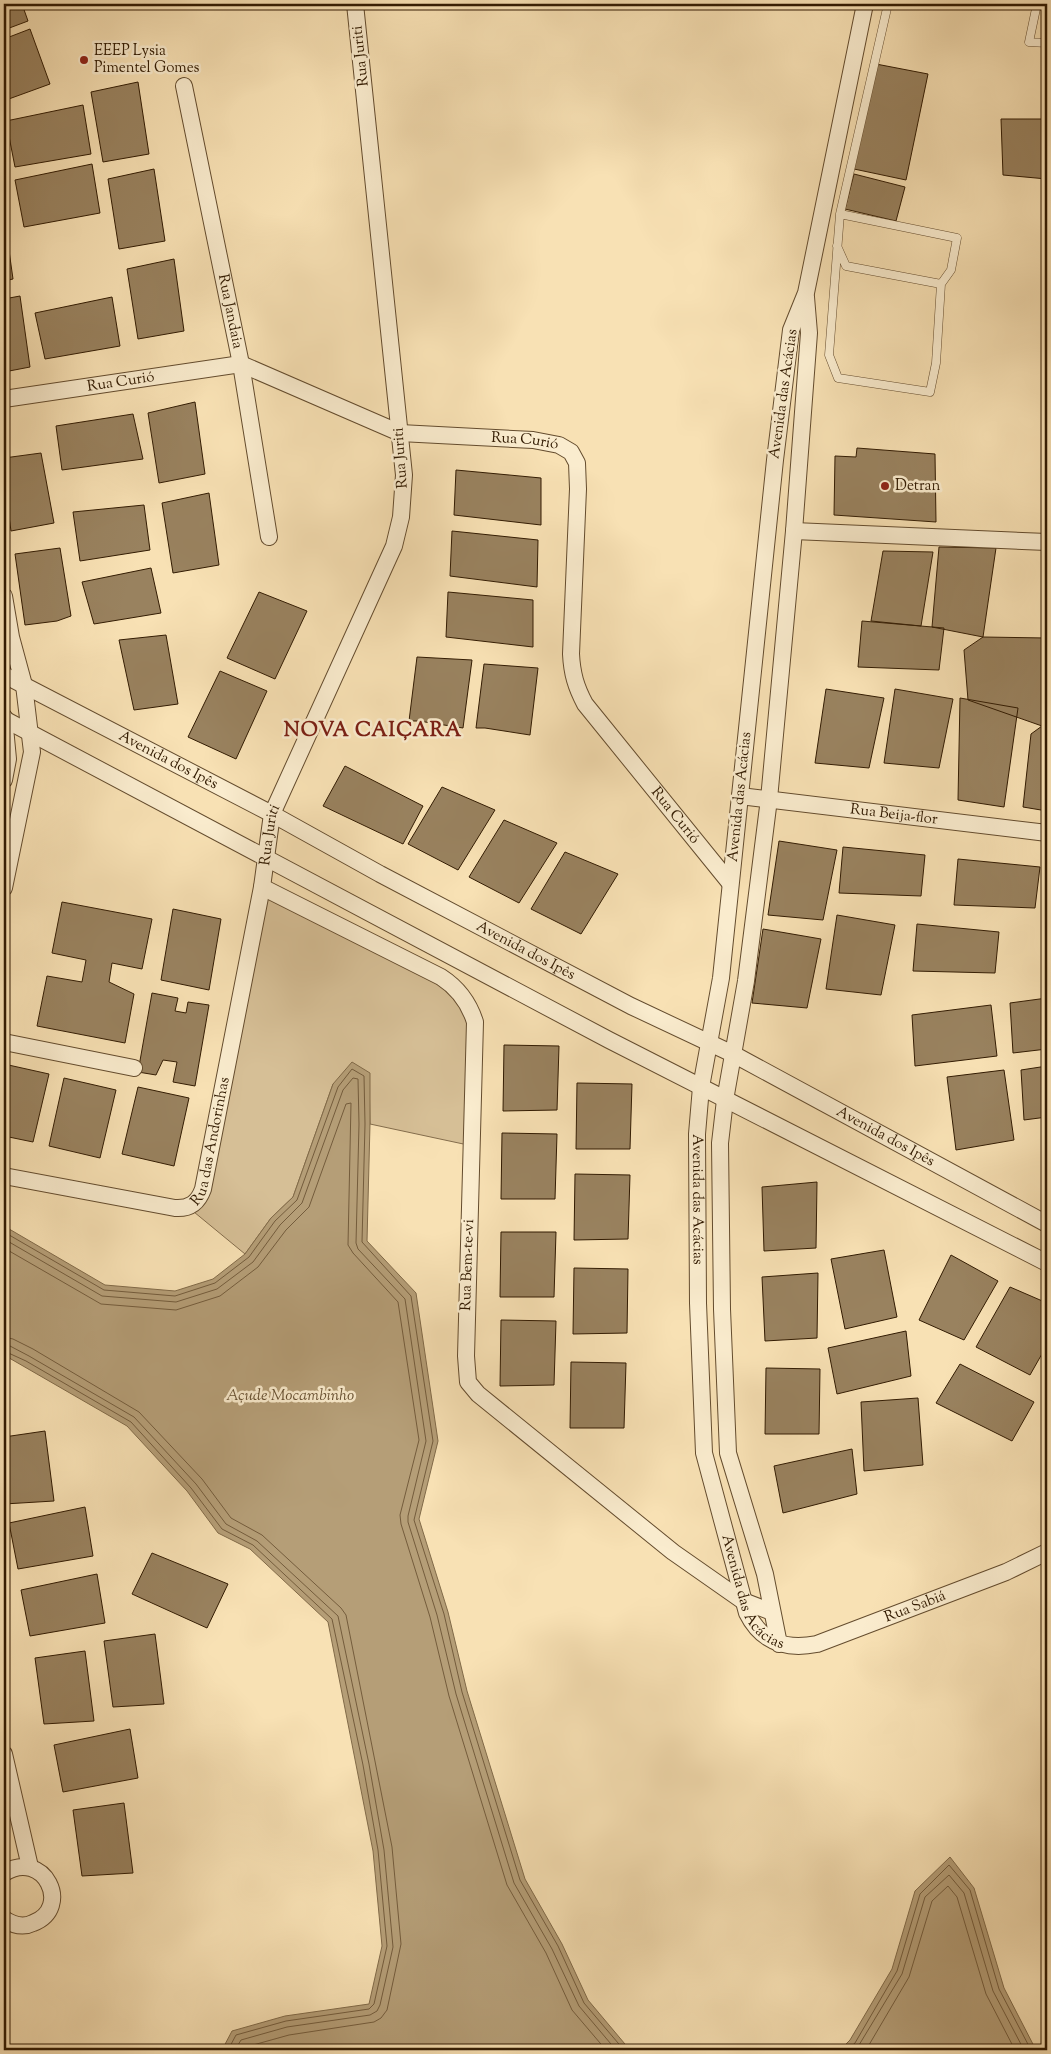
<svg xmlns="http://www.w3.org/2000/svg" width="1051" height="2054" font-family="'Sorts Mill Goudy',serif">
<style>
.green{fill:#d6bf96;stroke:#846d4c}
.water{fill:#b59e77;stroke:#816a48}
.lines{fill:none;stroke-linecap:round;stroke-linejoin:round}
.shore{stroke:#745c3c;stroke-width:1}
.building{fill:#99825f;stroke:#321b02}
.service-casing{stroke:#644c2e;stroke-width:9}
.minor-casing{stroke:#644c2e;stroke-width:18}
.service{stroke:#faecce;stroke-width:8}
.minor{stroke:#faecce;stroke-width:16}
.poi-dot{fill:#8f2418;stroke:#faecce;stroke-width:2}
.labels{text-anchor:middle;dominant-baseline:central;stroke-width:5;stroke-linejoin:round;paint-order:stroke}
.poi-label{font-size:15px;fill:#321b02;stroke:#faecce;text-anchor:start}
.street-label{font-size:15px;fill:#321b02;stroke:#faecce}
.water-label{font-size:16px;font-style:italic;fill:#664f31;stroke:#faecce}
.district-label{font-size:20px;font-weight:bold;letter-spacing:1px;fill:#7a1f14;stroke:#faecce}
</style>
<rect width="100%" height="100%" fill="#f8e1b4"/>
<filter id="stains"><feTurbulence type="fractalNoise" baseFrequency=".004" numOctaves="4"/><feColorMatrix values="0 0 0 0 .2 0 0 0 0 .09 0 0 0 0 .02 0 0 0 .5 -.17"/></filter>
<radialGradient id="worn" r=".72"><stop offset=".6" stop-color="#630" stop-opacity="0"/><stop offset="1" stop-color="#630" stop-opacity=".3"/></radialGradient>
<path class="green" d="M 263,888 L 457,995 L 470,1024 L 468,1145 L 370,1124 L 369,1073 L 333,1084 L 293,1197 L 271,1218 L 245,1254 L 194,1212 Z"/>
<path class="water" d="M 352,1062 L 370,1073 L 370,1124 L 367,1241 L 416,1293 L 438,1441 L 419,1519 L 448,1612 L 467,1691 L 525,1879 L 562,1944 L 588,2000 L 630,2050 L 222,2050 L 232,2031 L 285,2016 L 369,2004 L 382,1946 L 373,1851 L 328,1622 L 250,1549 L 218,1533 L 187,1491 L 127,1426 L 4,1355 L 4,1226 L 105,1285 L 175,1291 L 213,1279 L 245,1254 L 271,1218 L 293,1197 L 333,1084 Z
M 950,1857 L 974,1888 L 1004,1988 L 1036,2050 L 840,2050 L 850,2040 L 892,1969 L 915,1891 Z"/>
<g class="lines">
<path class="shore" d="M 4,1232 L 104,1290 L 175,1296 L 215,1283 L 249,1257 L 275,1221 L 297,1200 L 338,1087 L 352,1069 L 364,1076 L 365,1124 L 362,1242 L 411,1296 L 433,1441 L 414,1520 L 444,1614 L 462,1692 L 520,1880 L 558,1946 L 584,2003 L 624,2050
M 4,1239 L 102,1296 L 176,1302 L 217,1289 L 253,1262 L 280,1225 L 302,1203 L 343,1090 L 353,1078 L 358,1079 L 359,1124 L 356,1243 L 358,1249 L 405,1299 L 426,1441 L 408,1516 L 408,1522 L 437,1615 L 456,1694 L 514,1883 L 552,1949 L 579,2006 L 616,2050
M 4,1248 L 101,1304 L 176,1310 L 220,1296 L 258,1267 L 286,1230 L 309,1207 L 346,1104 L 351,1103 L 348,1245 L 353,1253 L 398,1302 L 419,1440 L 400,1515 L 401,1524 L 430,1617 L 449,1696 L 507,1885 L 546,1953 L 572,2010 L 606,2050
M 4,1337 L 13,1339 L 33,1349 L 139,1412 L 202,1479 L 231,1518 L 262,1535 L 341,1608 L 346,1615 L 392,1847 L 401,1944 L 387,2010 L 381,2018 L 374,2022 L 289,2035 L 246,2047 L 243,2050
M 4,1345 L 10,1346 L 29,1356 L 134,1417 L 196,1484 L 226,1524 L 257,1541 L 338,1616 L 369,1764 L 384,1850 L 393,1947 L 380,2005 L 377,2011 L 370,2015 L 287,2027 L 241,2040 L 235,2050
M 4,1351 L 26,1361 L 131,1422 L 191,1488 L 222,1529 L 253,1545 L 332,1619 L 363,1765 L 378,1850 L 387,1946 L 374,2004 L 369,2009 L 286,2021 L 236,2035 L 228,2050
M 847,2050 L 855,2043 L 897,1971 L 920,1894 L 949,1865 L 970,1890 L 999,1989 L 1031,2050
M 856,2050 L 902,1974 L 925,1897 L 949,1875 L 964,1893 L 993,1991 L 1024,2050
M 866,2050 L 909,1977 L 932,1901 L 948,1886 L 957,1897 L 986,1994 L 1015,2050"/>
</g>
<path class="building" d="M 4,4 L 22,4 L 28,21 L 4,30 Z
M 30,29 L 50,84 L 6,100 L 4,95 L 4,39 Z
M 876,64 L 928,74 L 906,180 L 854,169 Z
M 138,82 L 149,154 L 103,162 L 91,92 Z
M 83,105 L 91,154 L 15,167 L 6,121 Z
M 1001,119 L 1047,119 L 1047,179 L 1003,175 Z
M 92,164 L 100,213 L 24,227 L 15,180 Z
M 154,169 L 165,241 L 119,249 L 108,179 Z
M 854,174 L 905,187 L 896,221 L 845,209 Z
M 4,215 L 13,279 L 4,281 Z
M 174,259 L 184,331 L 138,339 L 127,269 Z
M 20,296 L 30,367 L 4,372 L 4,299 Z
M 112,297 L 120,346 L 45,359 L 35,313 Z
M 195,402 L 205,474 L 159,483 L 148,413 Z
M 133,414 L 143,459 L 62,470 L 56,426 Z
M 857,448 L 935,454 L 936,522 L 834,515 L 835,456 L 856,457 Z
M 41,453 L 54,523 L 11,531 L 4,480 L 4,458 Z
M 456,470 L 541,478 L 541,525 L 454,515 Z
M 209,493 L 219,565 L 173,573 L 162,503 Z
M 144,505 L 150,550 L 80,561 L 73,512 Z
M 452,531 L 538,540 L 537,587 L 450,576 Z
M 939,547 L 996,548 L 983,637 L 932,627 Z
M 60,548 L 71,616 L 57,621 L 25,625 L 15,554 Z
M 883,551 L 933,552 L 921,626 L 871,621 Z
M 151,568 L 161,613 L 94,624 L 82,582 Z
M 259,592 L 307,611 L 275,679 L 227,658 Z
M 448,592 L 533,600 L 533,647 L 446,637 Z
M 862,621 L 944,628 L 939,670 L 858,667 Z
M 166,635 L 178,704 L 134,710 L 119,640 Z
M 983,637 L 1046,638 L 1042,726 L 968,700 L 964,650 Z
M 417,657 L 472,660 L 463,728 L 419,721 L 409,721 Z
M 484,664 L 538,668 L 530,735 L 485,728 L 476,728 Z
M 220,671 L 267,691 L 236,759 L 188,737 Z
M 826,689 L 884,698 L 869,768 L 815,763 Z
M 895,689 L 953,699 L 939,768 L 884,763 Z
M 960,698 L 1018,708 L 1004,807 L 958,800 Z
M 1042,726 L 1047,727 L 1047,811 L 1023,807 L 1031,734 Z
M 345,766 L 423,806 L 403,844 L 323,806 Z
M 442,787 L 495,810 L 458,870 L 408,844 Z
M 504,820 L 557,843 L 519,903 L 469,877 Z
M 779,841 L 837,850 L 823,920 L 768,915 Z
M 843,847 L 925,855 L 921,896 L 839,893 Z
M 565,852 L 618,874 L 581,934 L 531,909 Z
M 958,859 L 1040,867 L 1035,908 L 954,905 Z
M 62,902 L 152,919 L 142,969 L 112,963 L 109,982 L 134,994 L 125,1043 L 37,1026 L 47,976 L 82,982 L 86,960 L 52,953 Z
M 173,909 L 221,919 L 209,990 L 161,980 Z
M 837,915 L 895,925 L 881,995 L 826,989 Z
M 917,924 L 999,932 L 995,973 L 913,971 Z
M 763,929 L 821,939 L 807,1008 L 752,1003 Z
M 152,993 L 178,998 L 175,1011 L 186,1013 L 188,1002 L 209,1005 L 195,1086 L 173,1082 L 177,1062 L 163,1060 L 156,1075 L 138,1072 Z
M 1047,998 L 1047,1049 L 1013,1053 L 1010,1003 Z
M 991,1005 L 997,1056 L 915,1066 L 912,1015 Z
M 504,1045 L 559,1046 L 557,1110 L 503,1111 Z
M 4,1064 L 49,1074 L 33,1142 L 4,1136 Z
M 1047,1066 L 1047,1117 L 1024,1120 L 1021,1070 Z
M 1004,1070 L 1014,1140 L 956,1150 L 947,1077 Z
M 64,1078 L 116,1090 L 100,1158 L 49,1146 Z
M 577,1083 L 632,1084 L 630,1149 L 576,1149 Z
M 138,1087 L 189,1098 L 174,1166 L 122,1154 Z
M 502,1133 L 557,1134 L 555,1199 L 501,1199 Z
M 575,1174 L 630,1175 L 628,1239 L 574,1240 Z
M 817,1182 L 816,1248 L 764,1251 L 762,1187 Z
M 501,1232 L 556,1232 L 554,1297 L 500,1297 Z
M 884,1250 L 897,1317 L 845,1329 L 831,1259 Z
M 951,1255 L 998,1281 L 964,1340 L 919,1320 Z
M 574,1268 L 628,1269 L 627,1333 L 573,1334 Z
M 818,1273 L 817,1338 L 765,1341 L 762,1277 Z
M 1010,1287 L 1047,1303 L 1047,1345 L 1030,1375 L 976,1347 Z
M 501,1320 L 556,1321 L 554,1385 L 500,1386 Z
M 906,1331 L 911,1376 L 837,1394 L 828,1348 Z
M 571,1362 L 626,1363 L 624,1428 L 570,1428 Z
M 960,1364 L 1034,1402 L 1012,1441 L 936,1403 Z
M 766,1368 L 820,1369 L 819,1434 L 765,1434 Z
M 918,1398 L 923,1465 L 864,1471 L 861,1402 Z
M 45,1431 L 54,1501 L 4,1504 L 4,1437 Z
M 852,1449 L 857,1494 L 783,1513 L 774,1466 Z
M 85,1507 L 93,1556 L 18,1569 L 9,1523 Z
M 152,1553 L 228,1584 L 207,1628 L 132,1594 Z
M 97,1574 L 105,1623 L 30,1636 L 21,1590 Z
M 155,1634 L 164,1704 L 113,1707 L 104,1641 Z
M 85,1651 L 94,1721 L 44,1724 L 35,1658 Z
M 130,1729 L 138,1778 L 63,1792 L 54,1745 Z
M 124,1803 L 133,1873 L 82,1876 L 73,1810 Z"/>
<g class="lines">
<g class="service-casing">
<path id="service" d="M 1037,4 L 1029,42 L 1047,43
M 840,214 L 957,238 L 951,270 L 941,284 L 936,363 L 930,392 L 838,378 L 829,355 L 840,214 L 888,4
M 837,246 L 846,266 L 941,284"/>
</g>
<g class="minor-casing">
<g id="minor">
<path id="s1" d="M 865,4 L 806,293 L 791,330 L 775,460 L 721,978 L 701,1087 L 697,1134 L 698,1303 L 704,1453 L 747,1613 C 762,1643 786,1650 817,1644 L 1006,1572 L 1047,1552"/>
<path id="s2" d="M 184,86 L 241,364 L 269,537"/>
<path id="s3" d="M 4,399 L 241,364 L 400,433 L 533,440 L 559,445 L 571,452 L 577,463 L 578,489 L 571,654 C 572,674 576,687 585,704 L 730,883"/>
<path d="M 794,531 L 1047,542"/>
<path d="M 4,596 L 11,637 L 24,685 L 32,752 L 4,888"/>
<path id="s4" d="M 4,675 L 272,814 L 380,874 L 631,1006 L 733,1054 L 1047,1224"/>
<path d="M 4,717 L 8,759 L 4,780"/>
<path d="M 4,719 L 609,1040 L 1047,1263"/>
<path id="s5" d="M 740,796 L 1047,833"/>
<path d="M 262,887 L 441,977 C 458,988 469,1003 475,1022 L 466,1356 L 468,1382 L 478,1394 L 673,1552 L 743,1601 L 772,1612"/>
<path d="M 4,1042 L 134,1068"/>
<path id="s6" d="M 4,1176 L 175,1208 C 189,1209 198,1203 203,1189 L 262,887 L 272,814 L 394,546 L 401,517 L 404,475 L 355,4"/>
<path d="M 779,1644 L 765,1574 L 728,1453 L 722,1309 L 720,1143 L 725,1100 L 746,981 L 769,799 L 794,531 L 809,333 L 806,297"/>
<path d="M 4,1754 L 30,1867"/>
<path d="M 4,1873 C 44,1848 73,1908 33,1923 C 23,1928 13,1925 4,1919"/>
</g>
</g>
<use href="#service" class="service"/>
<use href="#minor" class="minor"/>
</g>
<g class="poi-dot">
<circle cx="84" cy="60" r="5"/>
<circle cx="885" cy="486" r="5"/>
</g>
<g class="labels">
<g class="poi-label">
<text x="94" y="51">EEEP Lysia<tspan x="94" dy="17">Pimentel Gomes</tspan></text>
<text x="895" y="486">Detran</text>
</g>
<g class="street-label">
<text transform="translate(361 56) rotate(-96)">Rua Juriti</text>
<text stroke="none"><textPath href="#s2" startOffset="230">Rua Jandaia</textPath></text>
<text stroke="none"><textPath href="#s3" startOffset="118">Rua Curió</textPath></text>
<text transform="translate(784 394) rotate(-82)">Avenida das Acácias</text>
<text stroke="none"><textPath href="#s3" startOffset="538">Rua Curió</textPath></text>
<text transform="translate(401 458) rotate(-94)">Rua Juriti</text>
<text stroke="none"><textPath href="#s4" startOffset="185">Avenida dos Ipês</textPath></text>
<text transform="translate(740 797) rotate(-84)">Avenida das Acácias</text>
<text stroke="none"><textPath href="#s5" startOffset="155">Rua Beija-flor</textPath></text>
<text stroke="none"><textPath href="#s3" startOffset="986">Rua Curió</textPath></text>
<text stroke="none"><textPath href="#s6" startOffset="571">Rua Juriti</textPath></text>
<text stroke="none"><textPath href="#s4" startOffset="590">Avenida dos Ipês</textPath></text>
<text stroke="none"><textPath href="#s4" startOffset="995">Avenida dos Ipês</textPath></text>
<text stroke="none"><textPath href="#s6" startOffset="259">Rua das Andorinhas</textPath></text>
<text stroke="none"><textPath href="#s1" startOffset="1210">Avenida das Acácias</textPath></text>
<text transform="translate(468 1265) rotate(-88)">Rua Bem-te-vi</text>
<text stroke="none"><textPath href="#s1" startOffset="1614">Avenida das Acácias</textPath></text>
<text stroke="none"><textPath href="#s1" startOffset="1818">Rua Sabiá</textPath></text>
</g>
<g class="water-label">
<text x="290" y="1396">Açude Mocambinho</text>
</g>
<g class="district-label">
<text x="373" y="731">NOVA CAIÇARA</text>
</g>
</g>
<rect width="1051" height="2054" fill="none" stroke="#f8e1b4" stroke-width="20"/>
<rect x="5" y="5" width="1041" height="2044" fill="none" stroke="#321b02" stroke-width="2.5"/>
<rect x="10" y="10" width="1031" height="2034" fill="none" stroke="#321b02"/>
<rect width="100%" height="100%" filter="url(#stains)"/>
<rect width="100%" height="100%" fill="url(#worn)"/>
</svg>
